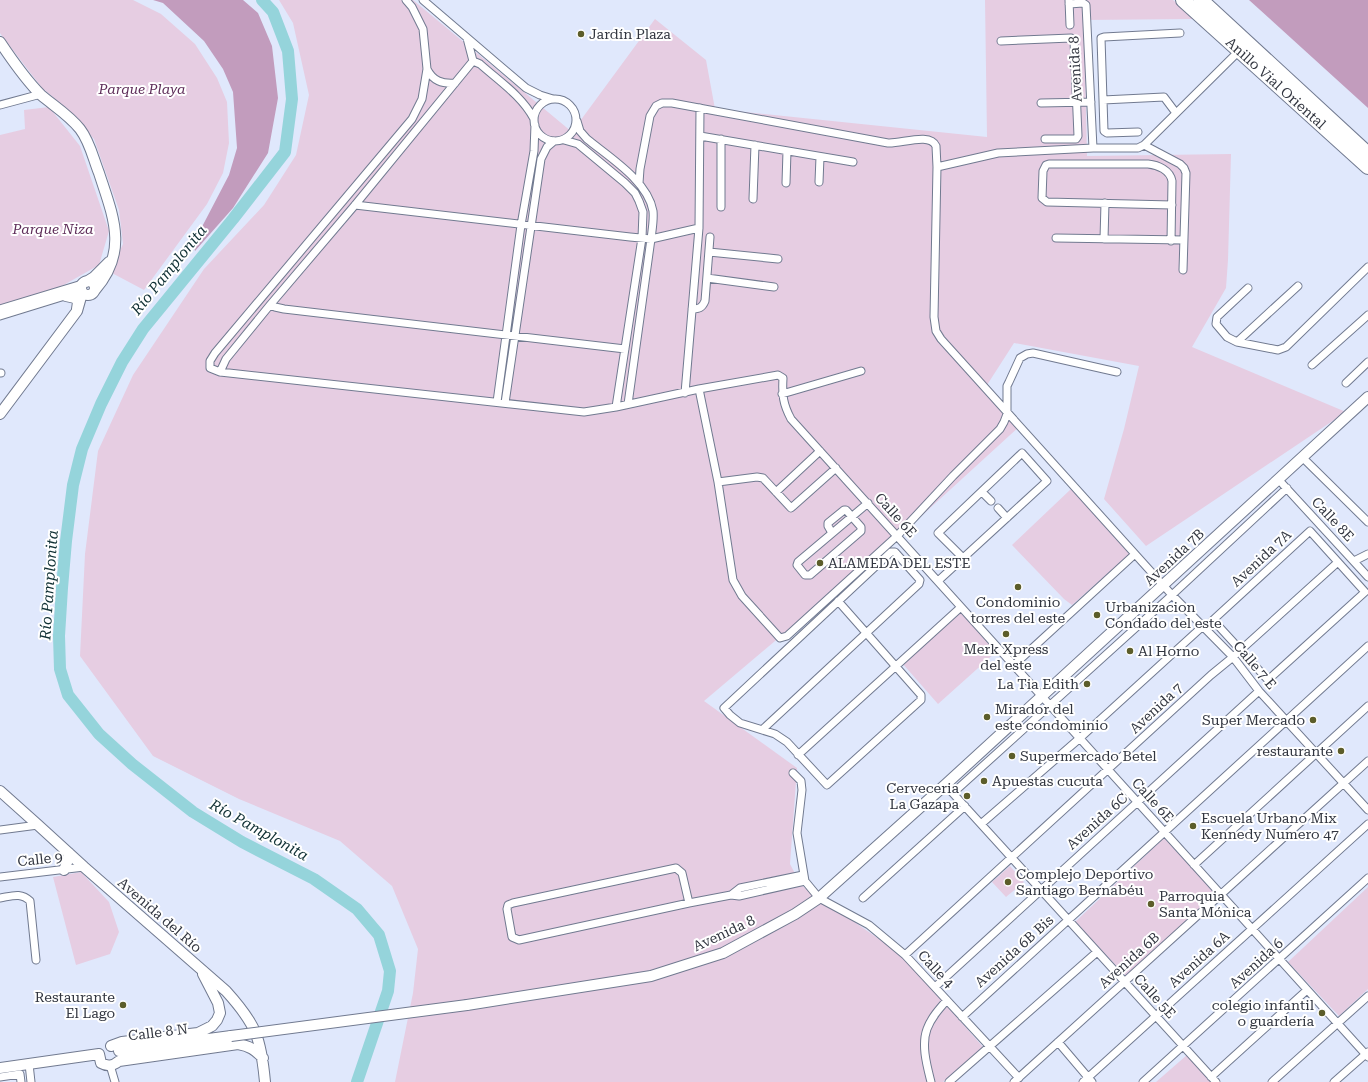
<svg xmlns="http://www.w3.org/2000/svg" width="1368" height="1082" font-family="'Roboto Serif',serif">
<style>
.green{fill:#e6cde2}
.forest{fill:#c29cbd}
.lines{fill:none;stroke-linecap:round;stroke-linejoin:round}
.river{stroke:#95d4db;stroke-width:12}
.street-casing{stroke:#717a90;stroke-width:9}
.secondary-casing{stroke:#717a90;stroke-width:12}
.highway-casing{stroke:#717a90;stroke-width:16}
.street{stroke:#fff;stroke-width:7}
.secondary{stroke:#fff;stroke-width:10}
.highway{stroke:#fff;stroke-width:14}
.secondary-bridge-casing{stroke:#717a90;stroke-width:12;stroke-linecap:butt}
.secondary-bridge{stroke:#fff;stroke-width:10}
.poi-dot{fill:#5c5d2a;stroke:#fff;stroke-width:1.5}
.labels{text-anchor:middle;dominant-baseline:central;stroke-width:4;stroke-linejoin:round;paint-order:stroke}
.poi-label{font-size:14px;fill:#323640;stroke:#fff;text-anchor:start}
.street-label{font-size:14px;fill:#323640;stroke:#fff}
.park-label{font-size:14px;font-style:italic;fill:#5e2d59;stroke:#fff}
.water-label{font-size:15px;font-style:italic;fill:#103034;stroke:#fff}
</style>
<rect width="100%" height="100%" fill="#e0e8fc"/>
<path class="green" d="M 0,0 L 133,0 L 161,14 L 195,44 L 217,78 L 227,102 L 229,143 L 223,173 L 207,204 L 144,290 L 110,272 L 123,244 L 119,210 L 94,139 L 66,108 L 42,88 L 2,36 L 0,33 Z
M 279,0 L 413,0 L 572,132 L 655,19 L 706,60 L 715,109 L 987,137 L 985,0 L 1173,0 L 1195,19 L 1084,20 L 1087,156 L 1231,154 L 1228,260 L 1226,288 L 1192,347 L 1346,412 L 1146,546 L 1104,499 L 1124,429 L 1139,366 L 1014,343 L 987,385 L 1022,424 L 905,531 L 704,701 L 797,768 L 790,864 L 801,885 L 902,955 L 983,1047 L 943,1082 L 395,1082 L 413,993 L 418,949 L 392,886 L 340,841 L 239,799 L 153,756 L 80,656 L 85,554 L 98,451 L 133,375 L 204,269 L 264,205 L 296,155 L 309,95 L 293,23 Z
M 49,107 L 80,146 L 109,231 L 99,265 L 62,286 L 0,305 L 0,135 L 25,129 L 24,110 Z
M 1071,489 L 1130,554 L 1072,605 L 1064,599 L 1012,545 Z
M 960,611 L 996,652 L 938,704 L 902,663 Z
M 1164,838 L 1219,896 L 1127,977 L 1075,922 Z
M 1010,866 L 1024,882 L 1006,897 L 992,882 Z
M 81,872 L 109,902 L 119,932 L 110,954 L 76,965 L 53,877 Z
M 1368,887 L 1368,989 L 1339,1016 L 1288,962 Z
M 1187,1055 L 1211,1082 L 1156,1082 Z"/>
<path class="forest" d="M 153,0 L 243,0 L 258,13 L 272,46 L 278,98 L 268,153 L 233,208 L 195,251 L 193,244 L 229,175 L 237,148 L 233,92 L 223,69 L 204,41 L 163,3 Z
M 1249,0 L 1368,0 L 1368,108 Z"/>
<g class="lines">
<path class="river" d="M 262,0 L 273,12 L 288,51 L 292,99 L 285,152 L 233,219 L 143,329 L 122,362 L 101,404 L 82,449 L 73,485 L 66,541 L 62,588 L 59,636 L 60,669 L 68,695 L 99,734 L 132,764 L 193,812 L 242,842 L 314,879 L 357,909 L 379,935 L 390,971 L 388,991 L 357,1082"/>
<g class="street-casing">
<path id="street" d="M 406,0 L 412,7 L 423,29 L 427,69 L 422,99 L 412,119 L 215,353 L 210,361 L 210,368 L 220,372 L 584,412 L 616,407 L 699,389 L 778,375 L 783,378 C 782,395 783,404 791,419 L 1368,1057
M 423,0 L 526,88 L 540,95 L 553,99
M 1069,0 L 1070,25
M 1069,4 L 1083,3 L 1086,5 L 1093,148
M 1001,41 L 1071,38 L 1074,41 L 1078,136 L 1076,139 L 1045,139
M 473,61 L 480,64 C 499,81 522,96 534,119
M 427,69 C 433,81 442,84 455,83
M534 120a21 21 0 1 1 42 0a21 21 0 1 1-42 0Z
M 1103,100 L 1164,97 L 1176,113
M 1041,103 L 1091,102
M 0,105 L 41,94
M 577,121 L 580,131 L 587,139 C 609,157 648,181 653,211 C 654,220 652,230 651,239 L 628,404
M 1138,132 L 1107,133 L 1104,131 L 1101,38 L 1104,37 L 1180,33
M 700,136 L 853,162
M 564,140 L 578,144 L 625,183 L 635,193 L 639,201 L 643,212 L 642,238 L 616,407
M 1144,145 L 1180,164 L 1184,168 L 1186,173 L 1183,270
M 937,167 L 998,153 L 1093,148 L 1138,148 L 1144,145 L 1239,51
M 819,182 L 820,157
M 639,183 L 640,169 L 650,116 L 656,106 L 662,103 L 672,103 L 888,143 C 901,144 930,132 936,146 L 937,167 L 934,317 L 936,331 L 941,339 L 1172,595 L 1233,657 L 1259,691 L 1368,810
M 786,183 L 787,151
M 753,199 L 755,145
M 355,205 L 630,237 L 651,239 L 699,228
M 721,207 L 721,139
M 1056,238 L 1184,240
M 1104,239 L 1105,203
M 1171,241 L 1172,181 C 1170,170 1158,165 1148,164 L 1049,164 L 1046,165 L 1043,171 L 1042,198 L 1047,202 L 1172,205
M 709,252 L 778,259
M 707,278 L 774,287
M 1248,288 L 1217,317 L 1216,324 L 1227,337 L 1237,342 L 1278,350 L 1286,347 L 1368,267
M 270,305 L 275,307 L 284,309 L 625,349
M 0,309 L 82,284
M 692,309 C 699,309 702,308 705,301 L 710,237
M 0,316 L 81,291
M 1237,342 L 1298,286
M 1312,365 L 1368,315
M 220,372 L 226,359 L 270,305 L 355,205 L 473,61 L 467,38
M 0,373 L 1,373
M 1346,383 L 1368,362
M 699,389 L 718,482
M 685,393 L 699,228 L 700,108
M 782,394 L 861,371
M 497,402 L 521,225 L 534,151 L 535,125
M 505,403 L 541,159 L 547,147 L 554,141
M 1302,457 L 1368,522
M 836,468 L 791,508 L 763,478 L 757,477 L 718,482 L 733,580 L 742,596 L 780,638 L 787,636 L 897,536 L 953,476 L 1000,429 L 1004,422 L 1007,414 L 1007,386 L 1009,382 L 1020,358 L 1027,354 L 1033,353 L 1117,372
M 1278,479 L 1368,577
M 776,492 L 820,451
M 982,492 L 991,501
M 998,508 L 1007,518
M 1310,531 L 1365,592 L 1268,680 L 1213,620 Z
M 832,533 L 828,526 L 828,523 L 844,510 L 846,510 L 861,527 L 861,531 L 810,575 L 805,575 L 797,565 L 798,562 L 868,503
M 1354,561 L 1368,554
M 938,581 L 1047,481 L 1022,453 L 938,533 L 963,558
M 1014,665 L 1135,554
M 763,729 L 919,584 L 920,580 L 895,552 L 891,552 L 724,708 L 730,715 L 740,723 L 775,734 L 787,742 L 827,785 L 921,700 L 921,695 L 838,601
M 798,755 L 961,607
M 793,773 L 801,781 L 802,790 L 797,833 L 805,881 L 819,898 L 869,925 L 905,955 L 1019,1078
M 949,789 L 1216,1082
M 953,793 L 1172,595 L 1287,488
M 981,824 L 1080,738 L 1203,626
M 0,830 L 38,825
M 1194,865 L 1368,706
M 0,877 L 84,867
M 731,895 L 740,888 L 803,875
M 0,898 C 12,896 21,892 30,901 L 36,960
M 863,898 L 965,806
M 689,903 L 682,873 L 676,868 L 513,903 L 508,905 L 507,909 L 512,937 L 519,940 L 689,903 L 731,895 L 739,896 L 805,881
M 905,955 L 1211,675 L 1233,657 L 1338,562
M 935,987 L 1259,691
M 962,1017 L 1368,646
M 1058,1042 L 1092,1082
M 29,1064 L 31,1082
M 110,1065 L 115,1082
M 0,1077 L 20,1074 L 21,1082
M 1211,1077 L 1307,990
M 931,1082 C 927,1066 921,1045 927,1029 C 931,1018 939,1009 947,1000
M 949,1082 L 1097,952
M 1014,1082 L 1368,761
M 1083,1082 L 1368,824
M 1143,1082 L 1368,878
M 1272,1082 L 1368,996
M 1334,1082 L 1368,1052"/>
</g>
<g class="secondary-casing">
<path id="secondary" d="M 0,42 C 12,60 26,80 41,95 C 54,106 69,115 80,129 C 90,142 93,158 99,173 C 113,216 129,251 95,290
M81 288a7 7 0 1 1 14 0a7 7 0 1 1-14 0Z
M 86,282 L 94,277 L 109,262
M 66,296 L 75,298 L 78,302 L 77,309
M 0,414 L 77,311 L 81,297 L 81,291
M 0,791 L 38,825 L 84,867 L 226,991 C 256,1024 261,1038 265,1082
M 64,870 L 68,860 L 69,853
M 467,1005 L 651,976 L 723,953 L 795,914 L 819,898 L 945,785 L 1368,397
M 111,1046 L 122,1042 L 198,1033 L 212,1026 L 217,1020 L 220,1013 L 218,1003 L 203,974
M 119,1051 L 231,1036
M 99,1054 L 101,1063 C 108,1067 113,1066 119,1061 L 238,1044 C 250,1046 255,1050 263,1058
M 0,1068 L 99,1054"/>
</g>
<g class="highway-casing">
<path id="highway" d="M 1183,0 L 1368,167
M 1201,0 L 1368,154"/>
</g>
<use href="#street" class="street"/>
<use href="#secondary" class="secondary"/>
<use href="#highway" class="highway"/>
<g class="secondary-bridge-casing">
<path id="secondary-bridge" d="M 231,1036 L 467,1005"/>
</g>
<use href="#secondary-bridge" class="secondary-bridge"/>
</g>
<g class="poi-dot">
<circle cx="581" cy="34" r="4"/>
<circle cx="820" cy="563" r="4"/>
<circle cx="1018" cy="587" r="4"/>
<circle cx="1097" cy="615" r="4"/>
<circle cx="1006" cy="634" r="4"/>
<circle cx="1130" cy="651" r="4"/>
<circle cx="1087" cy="684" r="4"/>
<circle cx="987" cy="717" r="4"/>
<circle cx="1313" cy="720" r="4"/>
<circle cx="1341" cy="751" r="4"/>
<circle cx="1012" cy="756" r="4"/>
<circle cx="984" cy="781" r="4"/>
<circle cx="967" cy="796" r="4"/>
<circle cx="1193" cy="826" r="4"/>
<circle cx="1008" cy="882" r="4"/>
<circle cx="1151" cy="904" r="4"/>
<circle cx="123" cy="1005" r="4"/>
<circle cx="1322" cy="1013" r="4"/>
</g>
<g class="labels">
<g class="poi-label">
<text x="589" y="34">Jardín Plaza</text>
<text x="828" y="563">ALAMEDA DEL ESTE</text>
<text x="1018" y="602" text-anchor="middle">Condominio<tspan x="1018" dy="16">torres del este</tspan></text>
<text x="1105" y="607">Urbanizacion<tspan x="1105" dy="16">Condado del este</tspan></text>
<text x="1006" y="649" text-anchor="middle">Merk Xpress<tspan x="1006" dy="16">del este</tspan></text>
<text x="1138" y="651">Al Horno</text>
<text x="1079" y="684" text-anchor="end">La Tia Edith</text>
<text x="995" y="709">Mirador del<tspan x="995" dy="16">este condominio</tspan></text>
<text x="1305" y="720" text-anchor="end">Super Mercado</text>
<text x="1333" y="751" text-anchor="end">restaurante</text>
<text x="1020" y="756">Supermercado Betel</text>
<text x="992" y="781">Apuestas cucuta</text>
<text x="959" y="788" text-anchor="end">Cerveceria<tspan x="959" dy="16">La Gazapa</tspan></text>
<text x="1201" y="818">Escuela Urbano Mix<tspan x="1201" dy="16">Kennedy Numero 47</tspan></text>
<text x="1016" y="874">Complejo Deportivo<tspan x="1016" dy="16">Santiago Bernabéu</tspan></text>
<text x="1159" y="896">Parroquia<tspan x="1159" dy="16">Santa Mónica</tspan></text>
<text x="115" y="997" text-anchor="end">Restaurante<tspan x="115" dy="16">El Lago</tspan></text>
<text x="1314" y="1005" text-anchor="end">colegio infantil<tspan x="1314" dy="16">o guardería</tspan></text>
</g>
<g class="street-label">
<text transform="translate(1075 69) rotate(-93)">Avenida 8</text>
<text transform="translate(1276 83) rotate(42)">Anillo Vial Oriental</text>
<text transform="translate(896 515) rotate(48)">Calle 6E</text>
<text transform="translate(1333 519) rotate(47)">Calle 8E</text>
<text transform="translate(1174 557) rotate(-43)">Avenida 7B</text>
<text transform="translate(1261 558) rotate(-43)">Avenida 7A</text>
<text transform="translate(1255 665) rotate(50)">Calle 7 E</text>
<text transform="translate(1156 708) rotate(-43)">Avenida 7</text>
<text transform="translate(1153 800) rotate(48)">Calle 6E</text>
<text transform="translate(1097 821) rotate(-42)">Avenida 6C</text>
<text transform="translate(40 859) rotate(-6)">Calle 9</text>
<text transform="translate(160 915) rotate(41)">Avenida del Río</text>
<text transform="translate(724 933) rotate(-25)">Avenida 8</text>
<text transform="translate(1014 951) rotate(-42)">Avenida 6B Bis</text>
<text transform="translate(1199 959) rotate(-42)">Avenida 6A</text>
<text transform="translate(1129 960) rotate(-42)">Avenida 6B</text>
<text transform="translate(1256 963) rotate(-42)">Avenida 6</text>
<text transform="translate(936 969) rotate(47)">Calle 4</text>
<text transform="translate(1155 996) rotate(48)">Calle 5E</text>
<text transform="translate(158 1032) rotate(-7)">Calle 8 N</text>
</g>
<g class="park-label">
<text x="142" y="89">Parque Playa</text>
<text x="53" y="229">Parque Niza</text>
</g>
<g class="water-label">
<text transform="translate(169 270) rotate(-51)">Río Pamplonita</text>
<text transform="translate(49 585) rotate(-86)">Río Pamplonita</text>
<text transform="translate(259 830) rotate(29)">Río Pamplonita</text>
</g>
</g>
</svg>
